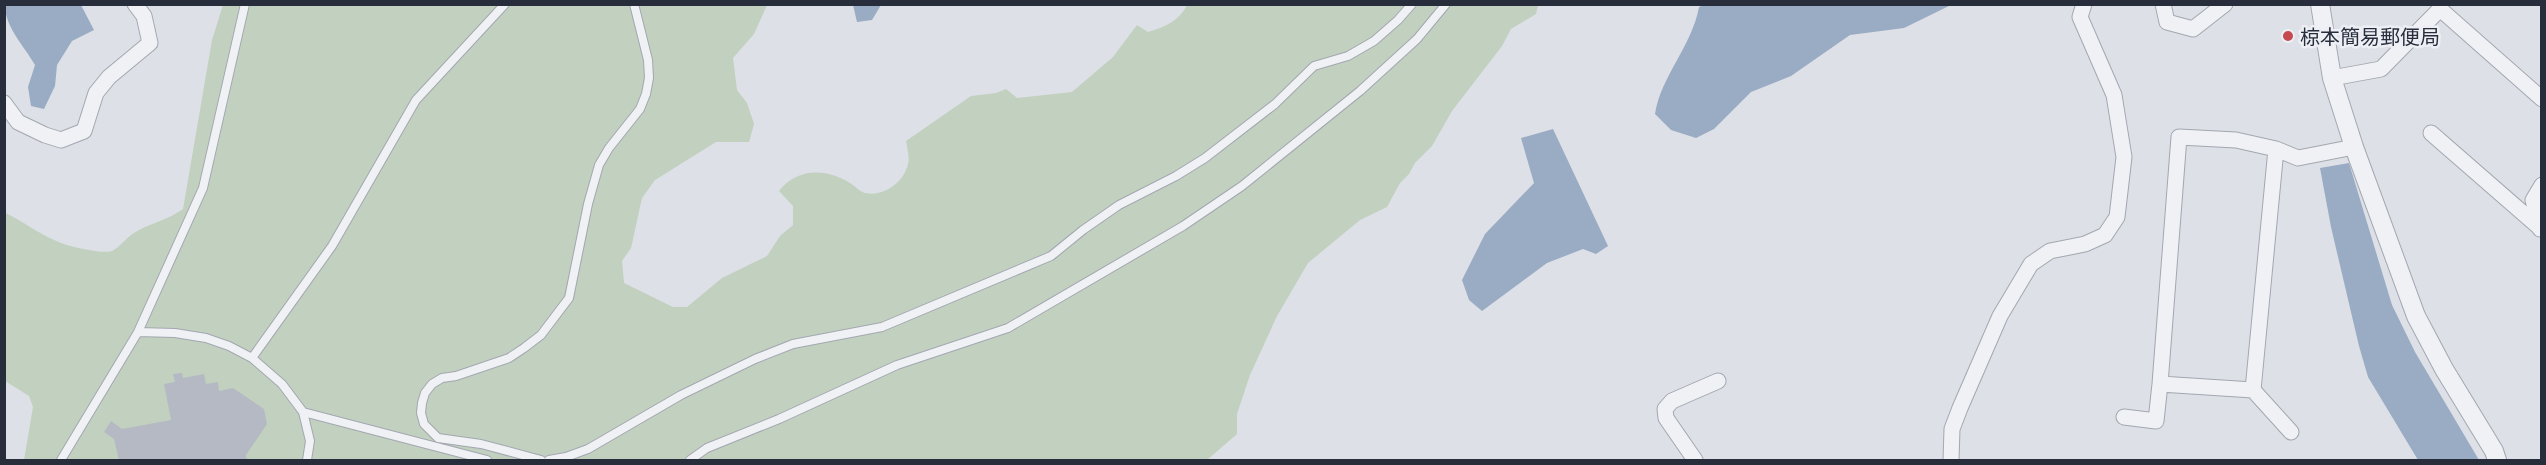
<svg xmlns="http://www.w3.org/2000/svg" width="2546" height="465" font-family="'Exo 2','Noto Sans JP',sans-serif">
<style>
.green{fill:#c2d0bf}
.water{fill:#9aabc4}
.building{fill:#b5b9c3}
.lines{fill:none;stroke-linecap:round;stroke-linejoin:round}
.service-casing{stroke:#a3a7b0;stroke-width:10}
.minor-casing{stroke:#a3a7b0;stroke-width:17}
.tertiary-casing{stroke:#a3a7b0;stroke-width:20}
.service{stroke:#f0f1f5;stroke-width:8}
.minor{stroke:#f0f1f5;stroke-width:15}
.tertiary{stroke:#f0f1f5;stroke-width:18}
.poi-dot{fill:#c44951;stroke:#edeff4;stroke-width:2}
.labels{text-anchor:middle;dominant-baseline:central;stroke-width:5;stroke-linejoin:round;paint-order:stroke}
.poi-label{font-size:20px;fill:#282d3c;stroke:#edeff4;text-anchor:start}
</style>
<rect width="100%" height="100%" fill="#dde0e6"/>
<path class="green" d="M 223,5 L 767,5 L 754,34 L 733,58 L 737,90 L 747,103 L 754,124 L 749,142 L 716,142 L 655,180 L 642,198 L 631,248 L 622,261 L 624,283 L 673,307 L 687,307 L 722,278 L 767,256 L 780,236 L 793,225 L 793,206 L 779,191 C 797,168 826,168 850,183 C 854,185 860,192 865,193 C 884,197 904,182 908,164 C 910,158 907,148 906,141 L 971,96 L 996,93 L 1006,89 L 1017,98 L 1072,92 L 1113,57 L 1137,25 L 1148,32 C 1165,27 1179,21 1187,5 L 1538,5 L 1536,14 L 1511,29 L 1502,46 L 1452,111 L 1432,146 L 1415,163 L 1409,174 L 1400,183 L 1387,207 L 1360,220 L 1308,263 L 1277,316 L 1250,375 L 1237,414 L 1237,434 L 1207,460 L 24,460 L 33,407 L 29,396 L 5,381 L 4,212 C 37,229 50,244 89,250 C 95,251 105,253 112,251 C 120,247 126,238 134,233 C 150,223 168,220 183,209 L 212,40 Z"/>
<path class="water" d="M 5,4 L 81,5 L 94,30 L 72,41 L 57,65 L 55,86 L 44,109 L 31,106 L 28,87 L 35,65 C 24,46 4,26 5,4 Z
M 853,5 L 853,4 L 881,5 L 872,20 L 857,22 Z
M 1704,5 L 1704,4 L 1951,5 L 1904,28 L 1850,35 L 1791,76 L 1751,92 L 1714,129 L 1696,138 L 1671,130 L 1655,114 C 1661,76 1692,46 1699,7 Z
M 1553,129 L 1608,246 L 1596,254 L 1583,249 L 1547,263 L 1482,311 L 1469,300 L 1462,280 L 1485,234 L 1534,183 L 1521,138 Z
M 2349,163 L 2392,305 L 2415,352 L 2479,460 L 2418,460 L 2368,377 L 2359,346 L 2331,227 L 2320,168 Z"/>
<path class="building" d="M 182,373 L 183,378 L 204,374 L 206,384 L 218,382 L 219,391 L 233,388 L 264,409 L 267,424 L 246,455 L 247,460 L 119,460 L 114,439 L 104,432 L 111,421 L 122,429 L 171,420 L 164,384 L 175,382 L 173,374 Z"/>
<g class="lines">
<g class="service-casing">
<path id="service" d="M 138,332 L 175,333 L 206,338 L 229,346 L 252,358 L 282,384 L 303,412 L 487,460
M 252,358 L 332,246 L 416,100 L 505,4
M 303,412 L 310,441 L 307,460
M 61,460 L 138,332 L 203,188 L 245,4
M 541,460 L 481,444 L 438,438 L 424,424 L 421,413 L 422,403 L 425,393 L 432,384 L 442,378 L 456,376 L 509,358 L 524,348 L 541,335 L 569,298 L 588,204 L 599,165 L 609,148 L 640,109 L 646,94 L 649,78 L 648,60 L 634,4
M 549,460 L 566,457 L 588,449 L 681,395 L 755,359 L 793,344 L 882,327 L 1051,256 L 1083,230 L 1119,205 L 1176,176 L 1205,158 L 1275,104 L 1314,66 L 1348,56 L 1374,41 L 1398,20 L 1412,4
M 690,460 L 707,448 L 779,419 L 897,365 L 1008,328 L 1183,226 L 1242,186 L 1360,91 L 1417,39 L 1446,4"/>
</g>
<g class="minor-casing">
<path id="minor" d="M 2163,4 L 2167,22 L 2193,29 L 2225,4
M 2332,78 L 2381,69 L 2440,9 L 2542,99
M 4,103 L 18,122 L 45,135 L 61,140 L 84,131 L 96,93 L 109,77 L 150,43 L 144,16 L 135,4
M 2431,133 L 2539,227
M 2276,149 L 2236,140 L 2179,137 L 2160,384 L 2253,390 L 2276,149 L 2298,158 L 2354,147
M 2540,229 L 2533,200 L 2542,185
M 2253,390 L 2291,432
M 2124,417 L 2156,421 L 2160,384
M 1695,460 L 1666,418 L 1665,409 L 1672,401 L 1718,381
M 1951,460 L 1952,429 L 1960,408 L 2000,316 L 2031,264 L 2050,251 L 2085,244 L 2105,235 L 2117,217 L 2124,157 L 2114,95 L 2080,17 L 2084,4"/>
</g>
<g class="tertiary-casing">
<path id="tertiary" d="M 2320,4 L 2332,78 L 2354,147 L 2416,316 L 2444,369 L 2494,451 L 2497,460"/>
</g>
<use href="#service" class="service"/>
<use href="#minor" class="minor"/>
<use href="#tertiary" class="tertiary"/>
</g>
<circle class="poi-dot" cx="2288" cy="36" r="6"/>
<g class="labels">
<g class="poi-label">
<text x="2300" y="36">椋本簡易郵便局</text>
</g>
</g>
<rect width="2546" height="465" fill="none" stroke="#282d3c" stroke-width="12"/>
</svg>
